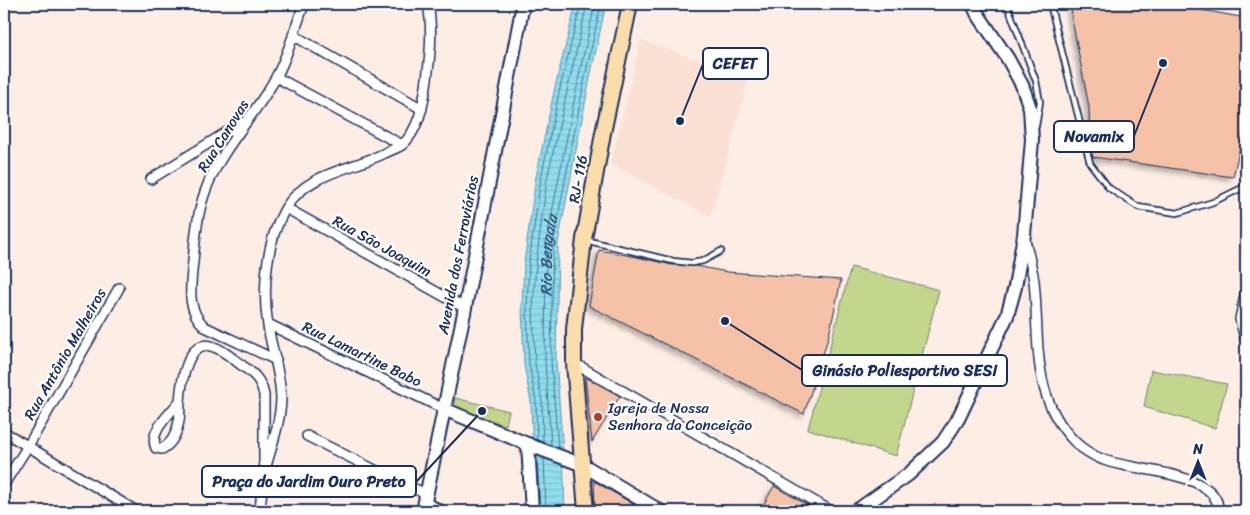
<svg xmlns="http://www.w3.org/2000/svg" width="1250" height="515" font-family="Sriracha,sans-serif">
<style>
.built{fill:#fae0d2}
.grass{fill:#c3d78c;stroke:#6f8375}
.park{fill:url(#park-crowns);stroke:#6f8375}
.water{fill:url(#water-rules);stroke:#6198b4}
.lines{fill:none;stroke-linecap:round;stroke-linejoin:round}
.shore{stroke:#4a7598;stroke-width:1}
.building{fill:#f6c2a7;stroke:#1b2f5e;filter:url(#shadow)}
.lane-casing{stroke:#1b2f5e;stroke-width:8}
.street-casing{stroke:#1b2f5e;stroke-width:12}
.secondary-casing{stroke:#1b2f5e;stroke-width:16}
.primary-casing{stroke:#1b2f5e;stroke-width:18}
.lane{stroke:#fff;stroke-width:4.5}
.street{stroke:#fff;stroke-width:9}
.secondary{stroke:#fff;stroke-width:12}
.primary{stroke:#fbddab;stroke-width:14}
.poi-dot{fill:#c8321e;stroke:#fff;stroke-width:2}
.labels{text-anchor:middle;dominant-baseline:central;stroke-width:4.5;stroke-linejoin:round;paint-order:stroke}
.street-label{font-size:15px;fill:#1b2f5e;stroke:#fff}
.poi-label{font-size:15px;fill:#1b2f5e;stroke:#fff;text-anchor:start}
.water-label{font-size:16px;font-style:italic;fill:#385b82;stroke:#fff}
.leader{fill:none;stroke:#1b2f5e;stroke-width:2}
.callout-dot{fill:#1b2f5e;stroke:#fff;stroke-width:2}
.callout{fill:#fff;stroke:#1b2f5e;stroke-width:2}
.callout-label{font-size:16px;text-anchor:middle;font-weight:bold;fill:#1b2f5e}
</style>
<defs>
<pattern id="park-crowns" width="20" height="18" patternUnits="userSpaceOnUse" patternTransform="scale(1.25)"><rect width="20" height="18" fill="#c3d78c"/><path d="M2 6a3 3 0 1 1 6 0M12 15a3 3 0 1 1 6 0" fill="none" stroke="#a7b97b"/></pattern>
<pattern id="water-rules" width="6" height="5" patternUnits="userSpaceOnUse" patternTransform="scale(1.25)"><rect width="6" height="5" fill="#90deee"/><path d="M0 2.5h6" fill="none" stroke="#7cbfce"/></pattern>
<filter id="shadow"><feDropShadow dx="-3.5" dy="3.5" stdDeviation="2.5" flood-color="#0004"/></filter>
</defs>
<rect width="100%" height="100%" fill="#fcede5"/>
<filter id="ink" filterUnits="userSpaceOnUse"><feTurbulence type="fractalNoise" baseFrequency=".02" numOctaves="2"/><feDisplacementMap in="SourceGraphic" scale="10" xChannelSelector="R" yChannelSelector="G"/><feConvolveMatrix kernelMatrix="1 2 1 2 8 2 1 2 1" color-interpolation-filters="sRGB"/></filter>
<g filter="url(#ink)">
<path class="built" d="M 641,40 L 749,78 L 711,217 L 611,164 Z"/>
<path class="grass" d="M 851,267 L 939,290 L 896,456 L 808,429 Z
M 1151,370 L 1227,384 L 1215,428 L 1144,407 Z"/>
<path class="park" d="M 455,398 L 509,411 L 506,425 L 454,412 Z"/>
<path class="water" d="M 576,4 L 606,4 L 591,73 L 558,243 L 556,361 L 563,453 L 565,511 L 535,511 L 531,402 L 524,365 L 522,307 L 524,262 L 536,177 L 555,87 Z"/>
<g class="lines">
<g class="shore">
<path d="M 537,440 L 536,401 L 529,364 L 527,308 L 529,262 L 541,178 L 560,88 L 581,4"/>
<path d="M 543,442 L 542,401 L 535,364 L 533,308 L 536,263 L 547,179 L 587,4"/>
<path id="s1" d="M 551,445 L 545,362 L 546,243 L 580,71 L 595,4"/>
<path d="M 558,448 L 551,362 L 553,243 L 586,72 L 601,4"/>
<path d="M 537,456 L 540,511"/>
<path d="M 544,458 L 546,511"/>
</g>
</g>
<path class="building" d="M 1071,4 L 1168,4 L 1246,18 L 1246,121 L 1233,177 L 1093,157 L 1090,147 L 1089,107 L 1072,19 Z
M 599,250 L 637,257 L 672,265 L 696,266 L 727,272 L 841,280 L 829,335 L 804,414 L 589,306 Z
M 585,377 L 620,396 L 592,442 Z
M 594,481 L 645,511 L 595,511 Z
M 774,486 L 809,506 L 806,511 L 760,511 Z"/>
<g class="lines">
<g class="lane-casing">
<path id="lane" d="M 774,4 L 788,6 L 797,4
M 1007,4 L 1036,81 L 1040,102 L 1036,126
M 1050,4 L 1090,163 L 1109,188 L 1138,207 L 1177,213 L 1213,202 L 1246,186
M 585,240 L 673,261 L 692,263 L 703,261 L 721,251"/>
</g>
<g class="street-casing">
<path id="street" d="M 293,35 L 422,109
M 276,77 L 402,145
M 151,179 L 243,122
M 286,208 L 465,308
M 1025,240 C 1028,253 1032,267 1034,281 C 1040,338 1030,397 1075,442 C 1082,449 1095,457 1104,460 C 1130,471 1221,471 1218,511
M 1246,291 L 1240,319 L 1246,342
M 268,324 L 444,409
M 276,360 L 205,327 C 188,311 190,293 192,271 C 195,244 196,217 205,192 C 220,149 254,117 275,79 C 287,59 296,26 304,4
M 574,363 L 831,511
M 179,402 C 170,414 148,432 156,448 L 162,449 C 171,444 176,435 178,425 C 181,417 179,410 180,402 C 181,384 187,336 214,347 C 223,350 232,358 240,364 C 253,373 261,379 264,395 L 264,463
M 4,432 L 136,511
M 307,436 L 405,485 L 427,494
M 4,484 L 28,446 L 119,288
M 260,511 C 261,499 262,486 264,474 C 270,450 280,425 281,400 C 281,375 272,351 268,326 C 262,289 266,242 285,209 C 307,172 351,170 385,153 C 390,150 398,148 402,145 C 418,131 423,106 426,86 C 430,59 433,31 428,4"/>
</g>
<g class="secondary-casing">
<path id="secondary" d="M 444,409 L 532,446 L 583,465 L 660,511
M 528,444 L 532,511
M 425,504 L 439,511
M 423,511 L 465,308 L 523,4
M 856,511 L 909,474 L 943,442 L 958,419 L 1007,316 L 1015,287 L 1024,235 L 1032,140 L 1030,108 L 1022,85 L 1008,59 L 977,13 L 973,4"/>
</g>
<g class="primary-casing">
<path id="primary" d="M 586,511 L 574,363 L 574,329 L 584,239 L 603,133 L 630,4"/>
</g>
<use href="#lane" class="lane"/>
<use href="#street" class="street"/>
<use href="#secondary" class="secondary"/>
<use href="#primary" class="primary"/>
</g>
</g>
<circle class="poi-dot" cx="598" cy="417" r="5"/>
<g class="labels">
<g class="street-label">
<text transform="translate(223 136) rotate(-58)">Rua Canovas</text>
<text transform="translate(578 179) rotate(-80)">RJ- 116</text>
<text transform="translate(382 246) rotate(29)">Rua São Joaquim</text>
<text transform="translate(458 255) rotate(-79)">Avenida dos Ferroviários</text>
<text transform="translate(65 354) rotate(-60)">Rua Antônio Malheiros</text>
<text transform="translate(362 354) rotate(26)">Rua Lamartine Babo</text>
</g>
<g class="poi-label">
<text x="608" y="408">Igreja de Nossa<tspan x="608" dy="17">Senhora da Conceição</tspan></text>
</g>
<g class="water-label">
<text stroke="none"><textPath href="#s1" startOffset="190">Rio Bengala</textPath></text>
</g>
</g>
<path class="leader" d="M680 121L703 64M1163 63L1134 136M725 321L802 370M482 411L416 482"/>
<g class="callout-dot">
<circle cx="680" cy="121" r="5"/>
<circle cx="1163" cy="63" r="5"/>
<circle cx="725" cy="321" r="5"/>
<circle cx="482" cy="411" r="5"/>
</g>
<g class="callout">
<rect x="703" y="48" width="65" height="31" rx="5"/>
<rect x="1054" y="121" width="80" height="31" rx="5"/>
<rect x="802" y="355" width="205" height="31" rx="5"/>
<rect x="202" y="466" width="214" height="31" rx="5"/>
</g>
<g class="callout-label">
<text x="735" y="69">CEFET</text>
<text x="1094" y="142">Novamix</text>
<text x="905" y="376">Ginásio Poliesportivo SESI</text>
<text x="309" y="487">Praça do Jardim Ouro Preto</text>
</g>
<rect width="1250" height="515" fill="none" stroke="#fff" stroke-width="20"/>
<rect x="10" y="10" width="1230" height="495" fill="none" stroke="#1b2f5e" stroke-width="2" filter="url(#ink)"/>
<g transform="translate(1198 462)" stroke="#ffffff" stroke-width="4" paint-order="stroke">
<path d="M0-4L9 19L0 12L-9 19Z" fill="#1b2f5e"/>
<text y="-8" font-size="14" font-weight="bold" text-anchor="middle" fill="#1b2f5e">N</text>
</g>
</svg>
